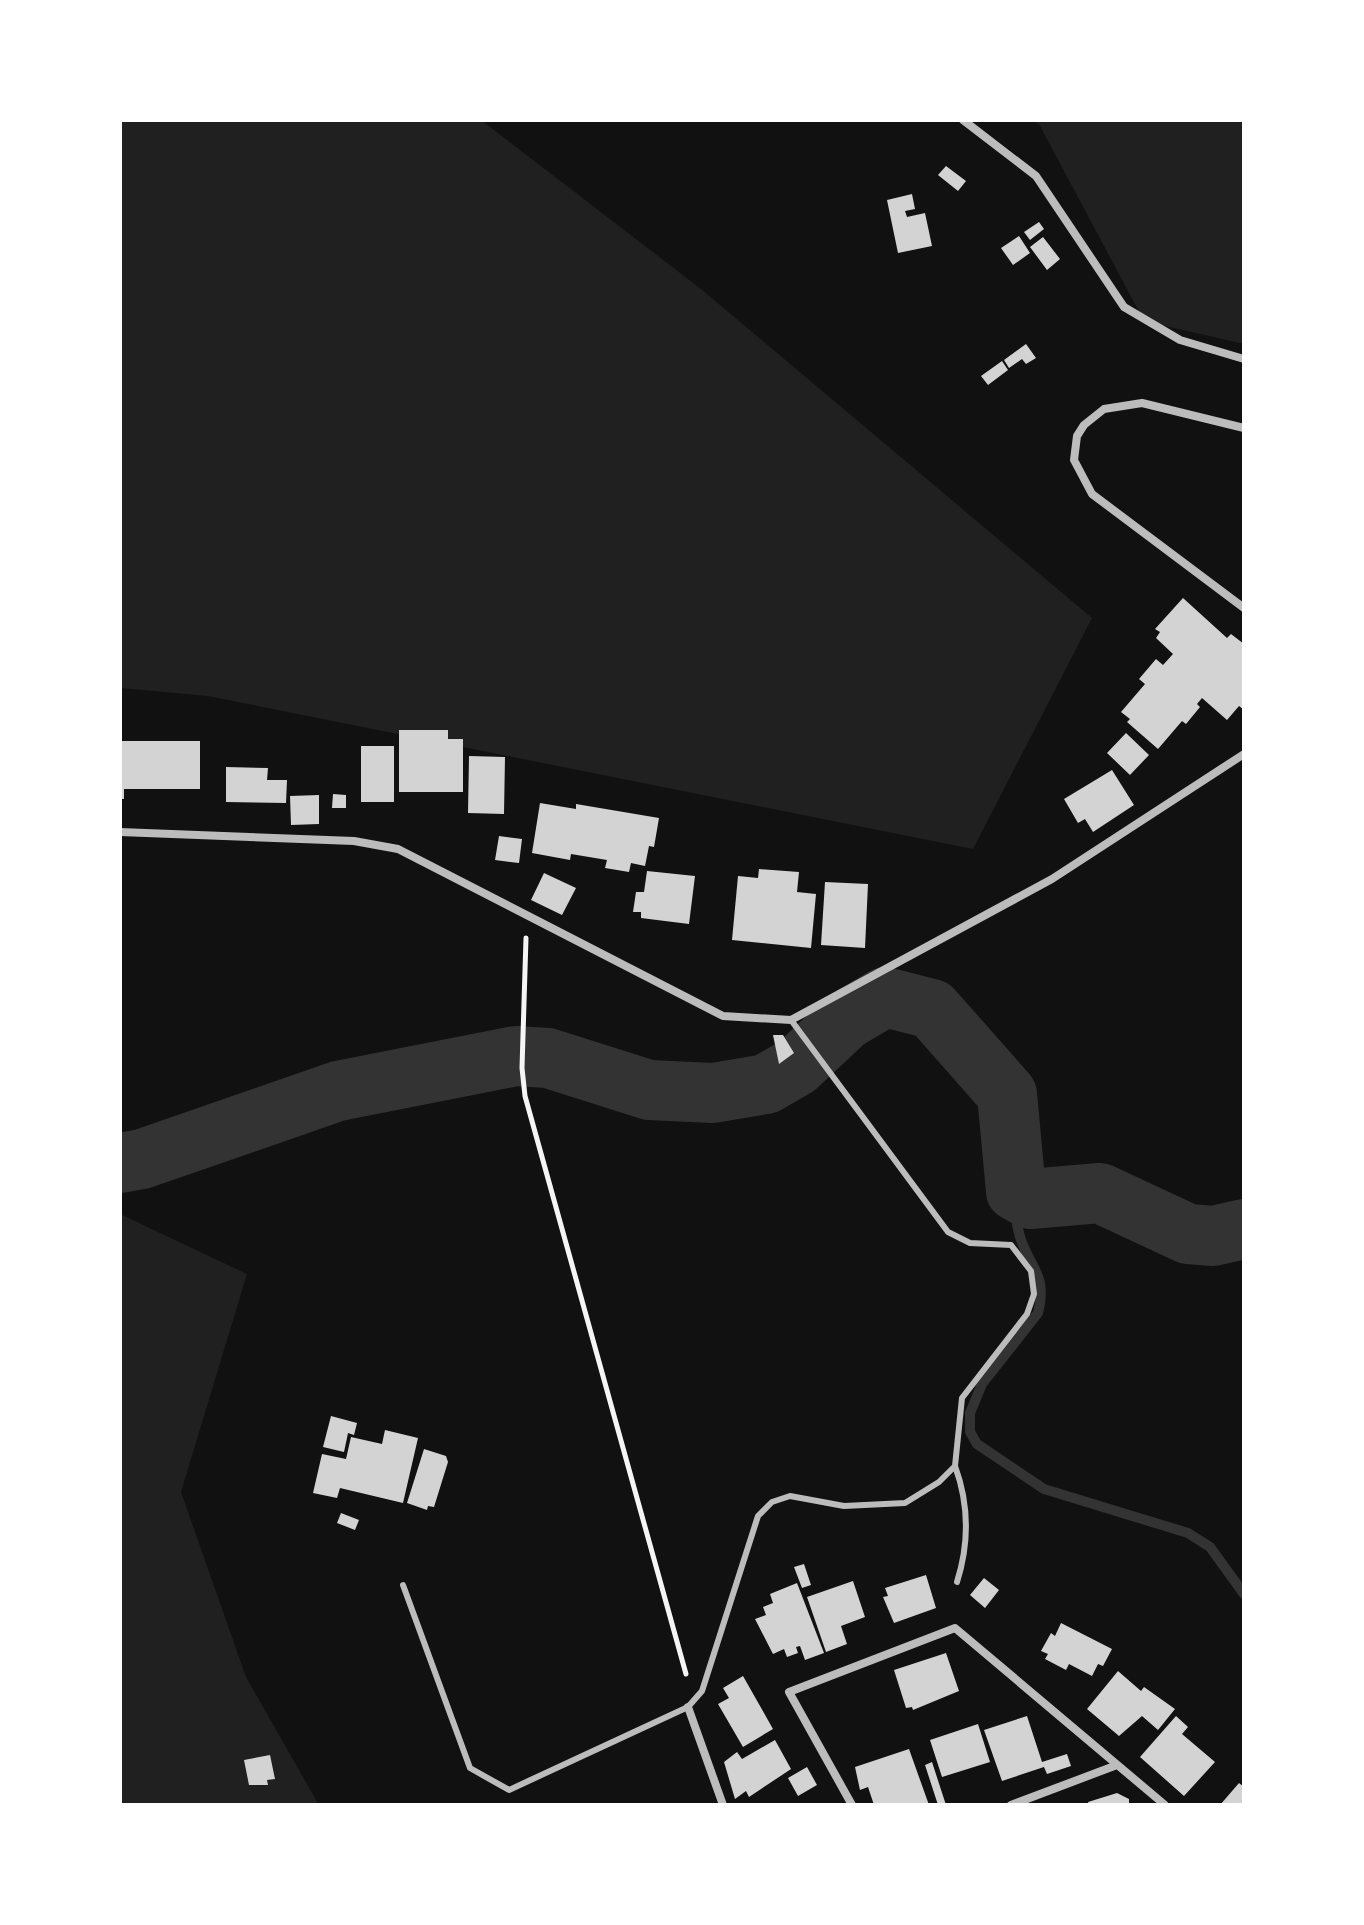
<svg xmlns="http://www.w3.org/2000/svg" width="1364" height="1925" font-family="'Work Sans',sans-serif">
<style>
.green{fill:#202020}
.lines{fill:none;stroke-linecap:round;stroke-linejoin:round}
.stream{stroke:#333;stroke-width:10}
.river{stroke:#333;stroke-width:60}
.building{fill:#d3d3d3}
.path{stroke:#f5f5f5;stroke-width:5}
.service{stroke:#bcbcbc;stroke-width:6}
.minor{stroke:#bcbcbc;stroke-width:8}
</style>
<rect width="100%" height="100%" fill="#111"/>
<path class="green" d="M 120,120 L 481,120 L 701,289 L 1092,618 L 973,849 L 208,696 L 120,688 Z
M 1031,120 L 1244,120 L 1244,344 L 1144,321 L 1039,124 Z
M 120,1214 L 247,1274 L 181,1492 L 246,1677 L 319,1805 L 120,1805 Z"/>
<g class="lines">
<path class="stream" d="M 1016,1191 C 1016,1203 1015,1217 1018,1229 C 1025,1265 1049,1270 1038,1313 L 982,1384 L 970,1413 L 970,1432 L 977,1444 L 1044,1489 L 1188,1533 L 1210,1547 L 1244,1594"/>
<path class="river" d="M 120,1163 L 142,1159 L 338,1091 L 516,1056 L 548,1058 L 649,1090 L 713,1093 L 766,1084 L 797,1066 L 846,1020 L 885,997 L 932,1009 L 1007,1094 L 1016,1191 L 1030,1199 L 1100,1193 L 1188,1234 L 1213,1236 L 1244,1229"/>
</g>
<path class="building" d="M 946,166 L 966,181 L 958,191 L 938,175 Z
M 912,194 L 915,209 L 905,211 L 907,217 L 925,213 L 932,246 L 898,253 L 887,200 Z
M 1039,222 L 1044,229 L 1030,240 L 1024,232 Z
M 1019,236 L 1030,253 L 1013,265 L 1001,248 Z
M 1043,237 L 1060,259 L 1047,270 L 1030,247 Z
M 1026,344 L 1036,358 L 1026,364 L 1022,359 L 1009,368 L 1004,360 Z
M 1002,361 L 1008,370 L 988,385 L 981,376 Z
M 1183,598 L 1227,638 L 1231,634 L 1244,644 L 1244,710 L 1239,706 L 1227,720 L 1202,698 L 1197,704 L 1200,707 L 1186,724 L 1182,721 L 1158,749 L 1127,722 L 1130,719 L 1121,712 L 1145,684 L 1139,679 L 1156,659 L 1163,665 L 1173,654 L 1156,638 L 1160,632 L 1155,629 Z
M 399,730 L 448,730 L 448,739 L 463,739 L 463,792 L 399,792 Z
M 1126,733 L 1149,755 L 1130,775 L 1107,753 Z
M 120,741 L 200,741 L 200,789 L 124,789 L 124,799 L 120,799 Z
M 361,746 L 394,746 L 394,802 L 361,802 Z
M 469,756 L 505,757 L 504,814 L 468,813 Z
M 226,767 L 268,768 L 267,780 L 287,780 L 286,803 L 226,802 Z
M 1112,770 L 1134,805 L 1093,832 L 1085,819 L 1078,823 L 1064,799 Z
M 333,794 L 346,795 L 346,808 L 332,808 Z
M 319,795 L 319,824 L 291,825 L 290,796 Z
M 540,803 L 576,809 L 576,804 L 659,818 L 654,847 L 649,846 L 645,866 L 631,863 L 629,872 L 605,868 L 607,860 L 571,854 L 570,860 L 532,853 Z
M 499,836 L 522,839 L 519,863 L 495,860 Z
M 759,869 L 799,872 L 797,892 L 816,894 L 811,948 L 732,940 L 738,876 L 758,878 Z
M 647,871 L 695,876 L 689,924 L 641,918 L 641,912 L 633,912 L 636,892 L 644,892 Z
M 544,873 L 576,888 L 562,915 L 531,900 Z
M 825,882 L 868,884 L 865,948 L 821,945 Z
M 773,1035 L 783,1035 L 794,1053 L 779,1064 Z
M 331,1416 L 357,1423 L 354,1435 L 348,1433 L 344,1452 L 323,1447 Z
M 385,1430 L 418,1438 L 403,1503 L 340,1488 L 337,1498 L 313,1493 L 322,1454 L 346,1459 L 351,1437 L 382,1444 Z
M 424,1449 L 446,1456 L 448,1462 L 434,1507 L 428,1506 L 427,1510 L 407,1503 Z
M 341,1513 L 359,1520 L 355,1530 L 337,1523 Z
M 804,1564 L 811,1585 L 802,1588 L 794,1567 Z
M 926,1575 L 936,1608 L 894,1623 L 883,1597 L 888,1596 L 885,1588 Z
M 984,1578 L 999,1590 L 985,1608 L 970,1595 Z
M 853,1581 L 865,1617 L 841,1626 L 847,1644 L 826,1652 L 807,1597 Z
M 797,1583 L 824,1653 L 805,1660 L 800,1646 L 796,1647 L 798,1653 L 787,1657 L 784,1649 L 773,1654 L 755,1619 L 766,1615 L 763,1607 L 773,1603 L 770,1594 Z
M 1061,1623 L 1112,1649 L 1103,1666 L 1098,1664 L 1092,1676 L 1069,1664 L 1066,1670 L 1045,1659 L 1048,1654 L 1041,1651 L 1051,1633 L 1055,1636 Z
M 946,1653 L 959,1691 L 913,1710 L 912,1707 L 906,1708 L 894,1670 Z
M 1118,1671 L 1141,1691 L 1144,1687 L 1175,1709 L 1158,1730 L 1142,1716 L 1119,1736 L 1087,1709 Z
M 743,1676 L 773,1729 L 743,1747 L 718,1704 L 729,1698 L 723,1688 Z
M 1027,1716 L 1042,1762 L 1067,1754 L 1071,1766 L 1047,1774 L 1044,1767 L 1002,1781 L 984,1730 Z
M 1176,1716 L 1188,1727 L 1182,1734 L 1215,1762 L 1184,1796 L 1140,1757 Z
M 978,1724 L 990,1762 L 942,1777 L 930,1740 Z
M 775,1740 L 791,1769 L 749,1797 L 746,1791 L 735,1799 L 724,1762 L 737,1752 L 742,1759 Z
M 909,1749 L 929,1805 L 874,1805 L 868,1787 L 860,1790 L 855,1767 Z
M 270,1755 L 275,1779 L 267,1780 L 268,1785 L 249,1785 L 244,1760 Z
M 932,1762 L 946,1805 L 938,1805 L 925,1765 Z
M 807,1767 L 817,1785 L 798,1796 L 788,1778 Z
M 1239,1783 L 1244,1787 L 1244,1805 L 1220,1805 Z
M 1117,1793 L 1129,1799 L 1129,1805 L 1089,1805 L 1088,1802 Z"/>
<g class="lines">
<path class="path" d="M 526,938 L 522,1068 L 525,1096 L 686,1674"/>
<path class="service" d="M 955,1466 C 969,1504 969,1544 957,1582
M 403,1585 L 470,1768 L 509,1790 L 688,1707 L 702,1691 L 758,1516 L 772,1502 L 790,1496 L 844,1506 L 905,1503 L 939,1482 L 955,1466 L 962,1398 L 1027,1314 L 1034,1294 L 1031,1271 L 1011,1245 L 970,1243 L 948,1232 L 791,1020"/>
<path class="minor" d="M 963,120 L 1036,176 L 1124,307 L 1180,340 L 1244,359
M 1244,428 L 1142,403 L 1104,409 L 1084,425 L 1077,436 L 1074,460 L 1092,494 L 1244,608
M 120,832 L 354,841 L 398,849 L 723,1016 L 791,1020 L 1052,879 L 1244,754
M 688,1707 L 723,1805
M 852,1805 L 789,1692 L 955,1628 L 1165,1805
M 1011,1805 L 1117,1765"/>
</g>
<rect width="1364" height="1925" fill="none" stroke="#ffffff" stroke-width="244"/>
</svg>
